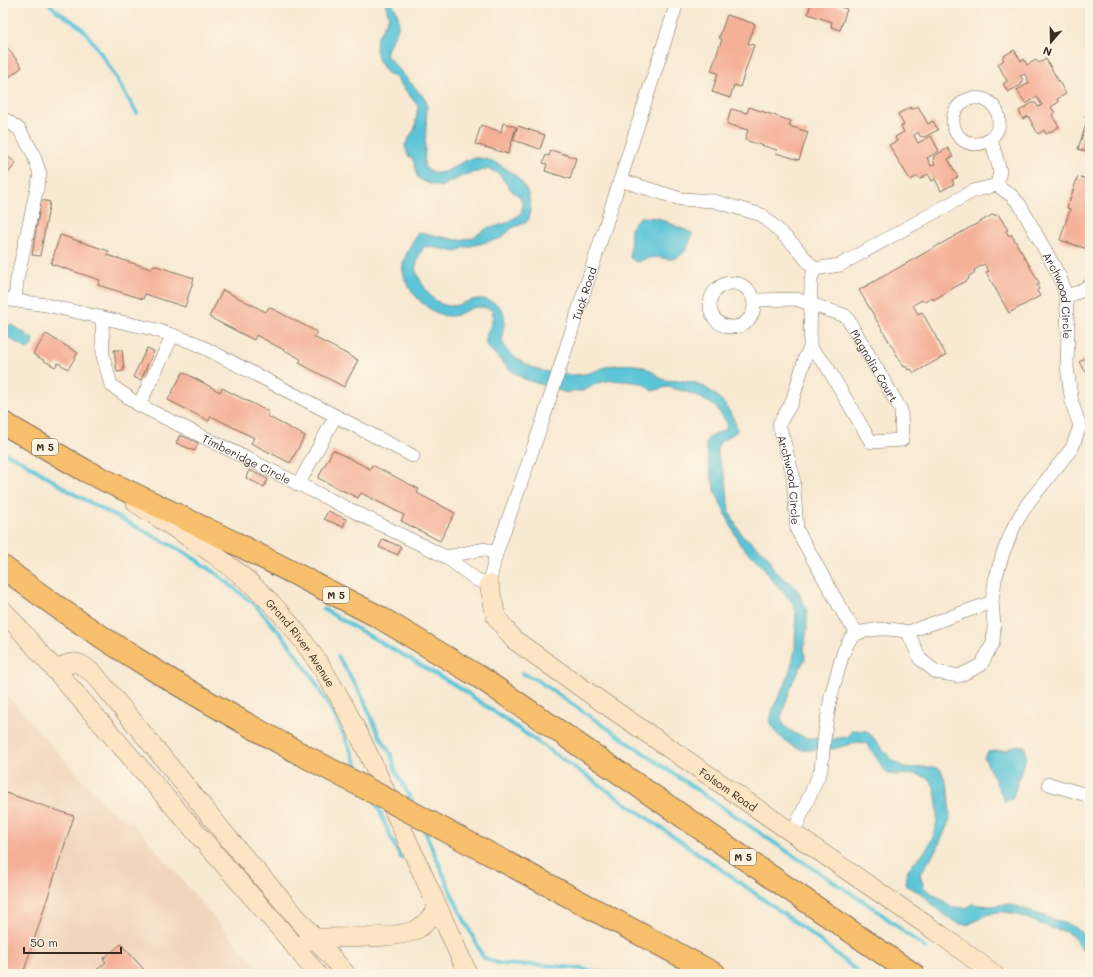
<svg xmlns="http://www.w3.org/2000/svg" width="1093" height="977" font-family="Mali,sans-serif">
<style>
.built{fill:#f1d5bd}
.water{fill:#5cc5d8;stroke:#4c787b}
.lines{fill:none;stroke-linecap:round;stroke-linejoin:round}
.stream{stroke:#5cc5d8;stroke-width:4}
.building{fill:#f5b198}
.street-casing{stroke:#7d6d5d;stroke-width:14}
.secondary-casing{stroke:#7d6d5d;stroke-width:20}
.highway-casing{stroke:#7d6d5d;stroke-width:24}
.street{stroke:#fff;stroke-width:13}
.secondary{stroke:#fce5c4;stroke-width:19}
.highway{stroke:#f8bf6c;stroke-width:22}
.highway-bridge-casing{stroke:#7d6d5d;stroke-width:24;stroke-linecap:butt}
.highway-bridge{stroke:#f8bf6c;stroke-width:22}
.labels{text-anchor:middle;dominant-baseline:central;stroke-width:3;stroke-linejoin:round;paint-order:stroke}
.shield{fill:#fcf5e5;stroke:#75675a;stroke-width:1}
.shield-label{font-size:10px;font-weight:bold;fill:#3b2a1e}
.street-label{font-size:11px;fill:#3b2a1e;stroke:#fcf5e5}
</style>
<rect width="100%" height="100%" fill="#fcf5e5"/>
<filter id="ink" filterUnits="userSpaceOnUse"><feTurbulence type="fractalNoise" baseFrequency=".025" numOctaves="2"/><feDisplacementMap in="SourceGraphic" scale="8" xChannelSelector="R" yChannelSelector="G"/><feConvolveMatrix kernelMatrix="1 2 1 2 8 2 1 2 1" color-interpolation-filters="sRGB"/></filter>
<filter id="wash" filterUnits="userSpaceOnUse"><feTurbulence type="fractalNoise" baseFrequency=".012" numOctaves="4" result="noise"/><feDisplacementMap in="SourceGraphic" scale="16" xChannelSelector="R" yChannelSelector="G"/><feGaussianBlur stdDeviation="0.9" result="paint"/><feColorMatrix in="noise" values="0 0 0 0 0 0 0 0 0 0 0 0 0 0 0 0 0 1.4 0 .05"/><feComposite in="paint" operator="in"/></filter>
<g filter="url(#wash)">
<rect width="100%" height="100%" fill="#f8e9d2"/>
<path class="built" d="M 3,691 L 108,809 L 135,825 L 262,974 L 3,974 Z"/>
<path class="water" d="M 385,3 L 392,3 C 408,30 392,30 386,55 L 426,100 L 427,107 L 424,166 C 442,185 457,159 476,158 C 492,157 520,175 526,189 C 531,198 530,210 529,219 L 525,223 L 512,228 L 502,238 L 463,248 L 457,252 L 425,246 L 420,253 L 415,269 C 421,283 431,304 449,306 C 463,307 473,294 490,301 C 518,313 495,331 505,348 C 508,353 526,365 532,367 C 545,373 571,377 585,374 C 596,372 606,365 617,365 C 628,364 641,364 650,370 C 654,372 658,377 662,379 C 671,382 683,380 692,382 C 713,387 731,408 737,428 L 736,432 L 720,442 L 717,449 L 718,457 L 726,480 L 729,511 L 741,534 L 768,556 L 771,561 L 774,571 L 794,586 L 799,593 L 807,611 L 807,630 L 804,645 L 805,659 L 793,681 L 783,711 L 781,718 L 784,726 L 796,734 L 807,738 L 834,739 L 849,736 L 851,731 L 854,730 L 867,731 C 879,742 888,762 905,767 C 917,770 930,763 941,770 L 948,788 L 950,819 L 937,849 L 920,874 L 924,888 L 953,907 L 966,908 L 972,904 L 990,906 L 1010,904 L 1075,927 C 1085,934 1090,947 1090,959 L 1072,936 L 1064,931 C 1044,928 1026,915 1006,912 C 990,910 982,919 969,924 C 955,929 932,904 923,895 C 919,891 911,889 907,886 C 900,867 922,859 929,845 C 940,825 940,798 930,779 L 916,774 L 895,775 L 887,773 L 866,743 L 857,742 L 833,749 L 803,750 L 791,745 L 777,734 L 770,722 L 773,708 L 785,685 L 792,663 L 795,651 L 796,611 L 792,602 L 772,580 L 763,566 L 740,545 L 715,491 L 710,470 L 706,444 L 708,438 L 726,429 L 727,423 L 715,406 L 699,397 L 687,392 L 667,387 L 652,391 L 642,383 L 612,380 L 598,383 L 583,391 L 571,391 L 567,393 L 524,379 L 508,368 L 486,345 C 484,333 496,321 492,310 C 470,300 463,318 448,316 C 430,315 405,290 403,271 C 401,259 413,242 418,232 L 457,240 L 472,238 L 489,227 L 494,227 L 506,223 L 516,217 L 521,213 L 523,205 L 520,197 L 512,191 L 498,173 L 488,169 L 464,175 L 441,187 L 427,183 L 418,178 L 413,159 L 408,156 L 405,145 L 415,128 L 418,106 L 396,78 L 387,73 L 378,59 L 376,49 L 377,38 L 389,17 Z
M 640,217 L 658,218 L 692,233 C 690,246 683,259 669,259 C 665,259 661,257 657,257 C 650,257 643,260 636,262 L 630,258 L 631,227 Z
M 11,324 L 33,339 L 32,345 L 27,349 L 4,335 L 5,328 Z
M 1017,745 L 1025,746 L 1026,757 L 1012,799 L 1005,802 L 984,757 L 988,752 L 1006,750 Z"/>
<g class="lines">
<path class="stream" d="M 49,3 C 58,16 75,19 86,33 C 107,58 120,87 137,113
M 3,452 L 22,461 L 74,494 L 184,552 L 213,571 L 254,604 L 286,640 L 313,678 L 337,721 L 363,777
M 323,609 L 460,688 L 735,879 L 810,933 L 861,974
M 338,656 L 362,696 L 379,735 L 391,754 L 396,772 L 414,804
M 522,673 L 537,680 L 779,846 L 875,909 L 925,948
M 376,803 C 385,822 391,840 401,858
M 424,829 L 453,897 L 483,957 C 501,968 517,964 537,965 C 562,966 586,969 611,974"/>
</g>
<g id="blocks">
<path class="building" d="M 811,3 L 828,3 L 847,9 L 840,30 L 831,27 L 832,22 L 808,14 Z
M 727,15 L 755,24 L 748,44 L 754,45 L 740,87 L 734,85 L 730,98 L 712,92 L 718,73 L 711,71 L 722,39 L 719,38 Z
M 3,42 L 22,67 L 3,82 Z
M 1014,50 L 1021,61 L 1024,59 L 1027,65 L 1036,60 L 1039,63 L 1046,59 L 1066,94 L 1057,99 L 1059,102 L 1051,107 L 1055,113 L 1052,115 L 1059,127 L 1046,134 L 1044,130 L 1038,134 L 1028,116 L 1023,119 L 1019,111 L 1032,103 L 1036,103 L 1038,107 L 1042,105 L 1037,97 L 1026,104 L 1017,90 L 1029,83 L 1025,74 L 1020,76 L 1023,80 L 1021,85 L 1008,92 L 1003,84 L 1007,81 L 998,64 L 1004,60 L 1002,57 Z
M 1090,103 L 1090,153 L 1078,149 L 1088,118 L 1085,117 Z
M 918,106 L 928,124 L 933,121 L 938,130 L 924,137 L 920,136 L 918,132 L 914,135 L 918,143 L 931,136 L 939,151 L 927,158 L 931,166 L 935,164 L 933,160 L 934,156 L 948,148 L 953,157 L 948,159 L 958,177 L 952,180 L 954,184 L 941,191 L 935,179 L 932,181 L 928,174 L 920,179 L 918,176 L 910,180 L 889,145 L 897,141 L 895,137 L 904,132 L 901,126 L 904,125 L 898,114 L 911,107 L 912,110 Z
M 749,107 L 791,121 L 789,126 L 808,132 L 799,160 L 776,153 L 777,150 L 745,140 L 748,130 L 727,124 L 731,109 L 747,113 Z
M 503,123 L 516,127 L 508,154 L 475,144 L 481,125 L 501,132 Z
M 518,126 L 545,135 L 540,149 L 513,140 Z
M 551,150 L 576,158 L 570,179 L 545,171 L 547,164 L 543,163 L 546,155 L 549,156 Z
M 3,153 L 16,163 L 3,180 Z
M 1078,176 L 1090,180 L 1090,250 L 1060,240 L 1070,209 L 1067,208 Z
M 41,200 L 50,202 L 40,256 L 32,255 Z
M 994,214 L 995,216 L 998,214 L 1008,230 L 1006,231 L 1009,236 L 1011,234 L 1040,284 L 1037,285 L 1039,289 L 1037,291 L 1040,296 L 1009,313 L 986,272 L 989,271 L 984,264 L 974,270 L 975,272 L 968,277 L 969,279 L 933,300 L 932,298 L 924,302 L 922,300 L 913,305 L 918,314 L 922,312 L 946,355 L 914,373 L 911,369 L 908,370 L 906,366 L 904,367 L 859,290 Z
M 60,235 L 109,251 L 107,255 L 151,269 L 153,265 L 194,278 L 185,307 L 145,294 L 143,299 L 98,285 L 100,280 L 51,264 Z
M 223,290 L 266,312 L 269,307 L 317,332 L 314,337 L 358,360 L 344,387 L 299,363 L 301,359 L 256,335 L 254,340 L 209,317 Z
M 46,334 L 78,353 L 68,369 L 58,363 L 55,367 L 33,354 Z
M 147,348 L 154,351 L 141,380 L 133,377 Z
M 114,350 L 122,350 L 124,371 L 117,372 Z
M 1090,355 L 1090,378 L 1079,362 Z
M 183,372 L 220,392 L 222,388 L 269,412 L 267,416 L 305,436 L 290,463 L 251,443 L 254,438 L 211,416 L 209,421 L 168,400 Z
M 180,435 L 198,443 L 195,451 L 176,443 Z
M 333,450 L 370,469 L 372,465 L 419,489 L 417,493 L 455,513 L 440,541 L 401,521 L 404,515 L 361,493 L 358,498 L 318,478 Z
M 249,470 L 268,479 L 264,487 L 246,478 Z
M 328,511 L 346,519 L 343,527 L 324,519 Z
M 383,539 L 401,547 L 398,555 L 379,547 Z
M 3,792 L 74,816 L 23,974 L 3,974 Z
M 121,944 L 148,974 L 92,974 L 106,962 L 103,959 Z"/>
</g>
</g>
<g filter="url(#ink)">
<use href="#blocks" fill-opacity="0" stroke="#7d6d5d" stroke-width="1"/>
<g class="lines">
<g class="street-casing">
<g id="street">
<circle cx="976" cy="121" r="23"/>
<path d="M 3,118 L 19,129 L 33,153 L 40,174 L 17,280 L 15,300"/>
<path d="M 991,139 L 1000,171 L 997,185"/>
<path id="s1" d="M 620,180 L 681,199 L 714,201 L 762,215 L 794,245 L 814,269 L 840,265 L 973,191 L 997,185 L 1012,196 L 1020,205 L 1060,277 L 1066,296 L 1068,331 L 1067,367 L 1072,403 L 1080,426 L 1072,448 L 1028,503 L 1015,524 L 1003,553 L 995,580 L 992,602 L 908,632"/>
<path id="s2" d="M 814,269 L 811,281 L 810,348 L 805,358 L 792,402 L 779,424 L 793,475 L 797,530 L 846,618 L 858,633 C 876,628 890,628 908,632 L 920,659 L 936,672 L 959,676 L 981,665 L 993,643 L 994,625 L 992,602"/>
<circle cx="732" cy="305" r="22"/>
<path d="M 1066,296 L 1079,292 L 1090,285"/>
<path d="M 3,299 L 46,305 L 153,329 L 195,343 L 413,456"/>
<path id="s3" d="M 753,300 L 796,299 L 846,316 L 901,410 L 902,440 L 871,442 L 826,365 L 810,348"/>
<path id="s4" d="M 102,318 L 103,356 L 111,385 L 139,405 L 446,557 L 477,580 L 489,584 L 496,554 L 542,423 L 677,3"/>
<path d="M 139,405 L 173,335"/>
<path d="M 298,485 L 335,417"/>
<path d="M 446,557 L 484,549 L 496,554"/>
<path d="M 1049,784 L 1090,796"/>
<path d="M 793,833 L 821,770 L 825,731 L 831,696 L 843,653 L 850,639 L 858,633"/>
</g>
</g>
<g class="secondary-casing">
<g id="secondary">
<path id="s5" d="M 136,503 C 178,531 222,556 259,591 C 326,654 362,739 399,822 C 422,873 445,923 468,974"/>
<path id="s6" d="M 489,584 L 496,617 L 513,639 L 599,700 L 941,935 L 994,974"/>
<path d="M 3,610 L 288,938 L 317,974"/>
<path d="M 56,671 C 76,658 77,661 95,675 L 239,851 L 346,974"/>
<path d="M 307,941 L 316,938 C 339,937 401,940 419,928 C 427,923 432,915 438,908"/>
</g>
</g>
<g class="highway-casing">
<path id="highway" d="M 3,423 L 86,471 L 235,543 L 379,617 L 481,678 L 913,974
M 3,567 C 96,639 197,697 299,753
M 492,855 L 715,974"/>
</g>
<use href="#street" class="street"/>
<use href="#secondary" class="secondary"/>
<use href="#highway" class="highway"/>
<g class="highway-bridge-casing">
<path id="highway-bridge" d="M 299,753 L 492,855"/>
</g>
<use href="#highway-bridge" class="highway-bridge"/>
</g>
</g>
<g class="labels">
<g class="shield">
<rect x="32" y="439" width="26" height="16" rx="3"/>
<rect x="323" y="587" width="26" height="16" rx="3"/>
<rect x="730" y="849" width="26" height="16" rx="3"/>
</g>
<g class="shield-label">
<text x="45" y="447">M 5</text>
<text x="336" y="595">M 5</text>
<text x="743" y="857">M 5</text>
</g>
<g class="street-label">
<text stroke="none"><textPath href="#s4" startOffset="802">Tuck Road</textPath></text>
<text stroke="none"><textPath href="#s1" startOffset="556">Archwood Circle</textPath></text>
<text stroke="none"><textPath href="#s3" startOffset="153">Magnolia Court</textPath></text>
<text stroke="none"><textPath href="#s4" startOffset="223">Timberidge Circle</textPath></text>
<text stroke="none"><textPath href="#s2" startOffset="219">Archwood Circle</textPath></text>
<text stroke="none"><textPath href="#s5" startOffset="218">Grand River Avenue</textPath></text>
<text stroke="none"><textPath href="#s6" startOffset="324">Folsom Road</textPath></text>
</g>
</g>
<rect width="1093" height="977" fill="none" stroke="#fcf5e5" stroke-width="16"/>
<g transform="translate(1051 42) rotate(200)" stroke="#fcf5e5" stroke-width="3" paint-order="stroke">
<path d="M0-3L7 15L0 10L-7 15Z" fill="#3b2a1e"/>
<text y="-6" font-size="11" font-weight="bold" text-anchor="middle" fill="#3b2a1e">N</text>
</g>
<path d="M24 947v6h97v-6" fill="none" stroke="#3b2a1e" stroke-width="2"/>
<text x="30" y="947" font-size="12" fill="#3b2a1e" stroke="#fcf5e5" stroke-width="3" paint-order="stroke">50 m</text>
</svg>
